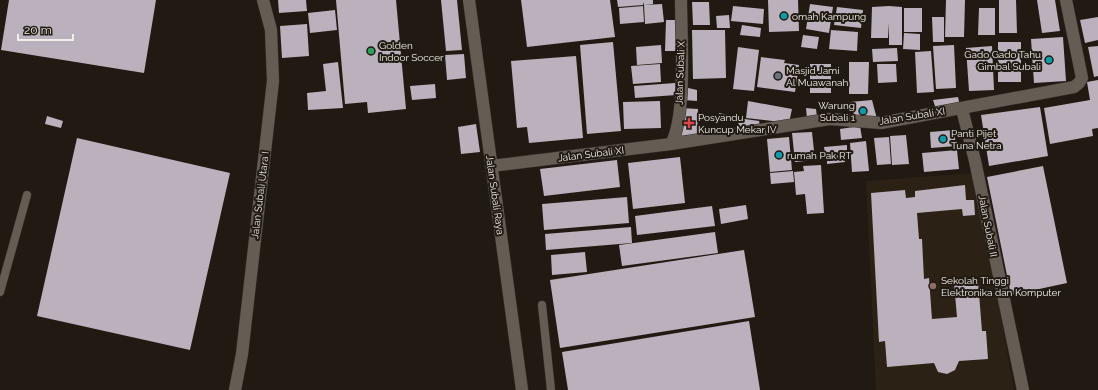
<svg xmlns="http://www.w3.org/2000/svg" width="1098" height="390" font-family="Raleway,sans-serif">
<style>
.built{fill:#2c2115}
.building{fill:#bab1bc}
.lines{fill:none;stroke-linecap:round;stroke-linejoin:round}
.lane-casing{stroke:#383330;stroke-width:9}
.street-casing{stroke:#383330;stroke-width:13}
.lane{stroke:#655c54;stroke-width:8}
.street{stroke:#655c54;stroke-width:12}
.culture-dot{fill:#0f9aa8;stroke:#211a13;stroke-width:1.5}
.leisure-dot{fill:#2e9e5b;stroke:#211a13;stroke-width:1.5}
.worship-dot{fill:#6b7280;stroke:#211a13;stroke-width:1.5}
.health-dot{fill:#e0444e;stroke:#211a13;stroke-width:1.5}
.education-dot{fill:#8d6e63;stroke:#211a13;stroke-width:1.5}
.labels{text-anchor:middle;dominant-baseline:central;stroke-width:4;stroke-linejoin:round;paint-order:stroke}
.poi-label{font-size:10px;fill:#f2ede8;stroke:#211a13;text-anchor:start}
.street-label{font-size:10px;fill:#f2ede8;stroke:#211a13}
</style>
<rect width="100%" height="100%" fill="#211a13"/>
<path class="built" d="M 975,173 L 1014,390 L 876,390 L 866,181 Z"/>
<path class="building" d="M 9,0 L 156,0 L 144,73 L 1,50 Z
M 278,0 L 306,0 L 307,11 L 279,13 Z
M 336,0 L 396,0 L 406,109 L 368,113 L 367,102 L 345,104 Z
M 441,0 L 457,0 L 462,50 L 446,51 Z
M 521,0 L 610,0 L 615,37 L 527,47 Z
M 617,0 L 653,0 L 653,4 L 644,5 L 643,2 L 643,5 L 618,7 Z
M 768,0 L 798,0 L 799,31 L 769,32 Z
M 946,0 L 965,0 L 964,37 L 945,37 Z
M 999,0 L 1016,0 L 1017,33 L 999,33 Z
M 1037,0 L 1055,0 L 1060,31 L 1042,33 Z
M 692,2 L 709,2 L 710,25 L 693,25 Z
M 662,4 L 664,22 L 645,24 L 644,5 Z
M 810,4 L 833,7 L 829,33 L 806,29 Z
M 643,6 L 644,22 L 620,24 L 619,8 Z
M 733,6 L 764,9 L 763,24 L 731,21 Z
M 889,6 L 902,7 L 902,45 L 889,45 L 889,23 L 888,38 L 871,38 L 872,7 Z
M 837,7 L 863,10 L 861,28 L 834,25 Z
M 904,8 L 922,8 L 922,32 L 904,32 Z
M 979,8 L 995,8 L 995,35 L 978,35 Z
M 335,10 L 337,30 L 310,33 L 308,13 Z
M 729,15 L 730,28 L 717,28 L 716,16 Z
M 932,17 L 944,17 L 944,42 L 933,42 Z
M 1098,17 L 1098,40 L 1085,43 L 1080,20 Z
M 666,20 L 678,20 L 678,51 L 665,51 Z
M 307,24 L 309,56 L 282,58 L 280,26 Z
M 742,25 L 761,28 L 760,37 L 740,35 Z
M 692,30 L 725,30 L 726,78 L 693,79 Z
M 831,30 L 858,32 L 857,51 L 829,49 Z
M 904,33 L 920,34 L 920,50 L 903,49 Z
M 803,35 L 819,37 L 817,49 L 801,47 Z
M 1063,37 L 1066,81 L 1034,83 L 1031,39 Z
M 613,42 L 621,131 L 587,134 L 580,45 Z
M 998,42 L 1021,42 L 1021,82 L 998,82 Z
M 661,45 L 662,63 L 637,65 L 636,47 Z
M 954,45 L 956,88 L 936,89 L 933,46 Z
M 992,46 L 994,90 L 969,91 L 966,48 Z
M 1098,46 L 1098,76 L 1094,77 L 1088,47 Z
M 738,47 L 759,50 L 754,91 L 733,89 Z
M 897,48 L 898,61 L 873,62 L 872,49 Z
M 931,51 L 934,92 L 917,93 L 915,52 Z
M 464,54 L 466,78 L 447,80 L 445,55 Z
M 576,56 L 583,138 L 529,143 L 527,127 L 517,128 L 511,61 Z
M 761,57 L 785,60 L 784,63 L 799,65 L 795,92 L 757,87 Z
M 338,62 L 343,108 L 308,110 L 307,93 L 326,91 L 323,64 Z
M 849,62 L 869,62 L 868,94 L 849,94 Z
M 660,64 L 661,82 L 633,84 L 631,66 Z
M 810,64 L 831,64 L 831,93 L 810,93 Z
M 877,64 L 896,64 L 897,82 L 878,83 Z
M 1098,80 L 1098,128 L 1092,129 L 1093,136 L 1050,144 L 1044,108 L 1090,100 L 1087,82 Z
M 675,83 L 676,95 L 635,98 L 634,86 Z
M 435,84 L 436,98 L 412,100 L 410,86 Z
M 684,87 L 697,90 L 697,101 L 683,100 Z
M 958,97 L 960,106 L 936,109 L 933,100 Z
M 872,100 L 877,119 L 855,120 L 850,102 Z
M 660,101 L 661,128 L 624,129 L 623,102 Z
M 748,101 L 792,109 L 789,123 L 746,118 Z
M 1040,107 L 1048,156 L 989,166 L 981,115 Z
M 682,108 L 698,109 L 697,138 L 681,138 Z
M 806,108 L 816,109 L 817,117 L 807,119 Z
M 719,113 L 728,115 L 729,121 L 719,121 Z
M 47,116 L 63,121 L 61,128 L 45,124 Z
M 738,118 L 759,121 L 761,129 L 739,130 Z
M 476,124 L 480,152 L 461,154 L 458,127 Z
M 860,126 L 862,138 L 841,140 L 840,129 Z
M 954,130 L 956,146 L 931,148 L 930,132 Z
M 812,132 L 815,160 L 795,162 L 792,133 Z
M 906,135 L 909,164 L 892,165 L 890,136 Z
M 789,137 L 792,170 L 770,172 L 767,139 Z
M 889,137 L 891,164 L 877,165 L 874,138 Z
M 77,138 L 230,173 L 190,350 L 37,316 Z
M 866,141 L 869,171 L 852,172 L 850,143 Z
M 847,145 L 847,152 L 825,154 L 824,147 Z
M 957,150 L 959,169 L 924,172 L 922,153 Z
M 844,153 L 845,162 L 827,164 L 827,155 Z
M 680,157 L 685,203 L 633,209 L 628,163 Z
M 617,160 L 620,187 L 544,196 L 540,169 Z
M 821,165 L 824,213 L 807,214 L 805,194 L 796,195 L 794,172 L 804,171 L 803,166 Z
M 1043,166 L 1067,283 L 1011,295 L 987,177 Z
M 793,171 L 794,182 L 771,184 L 770,173 Z
M 965,185 L 966,200 L 974,200 L 975,215 L 963,216 L 962,209 L 917,213 L 919,239 L 922,239 L 924,279 L 929,278 L 932,319 L 957,317 L 954,283 L 978,281 L 982,331 L 986,331 L 988,359 L 959,361 L 955,370 L 947,374 L 938,372 L 934,363 L 887,367 L 885,341 L 879,342 L 871,193 L 905,190 L 906,198 L 915,197 L 915,191 Z
M 627,197 L 629,223 L 544,230 L 542,204 Z
M 746,205 L 748,219 L 721,224 L 719,209 Z
M 712,206 L 715,226 L 637,235 L 635,216 Z
M 631,227 L 632,243 L 546,250 L 545,234 Z
M 715,232 L 718,253 L 622,266 L 619,245 Z
M 744,250 L 755,317 L 560,348 L 550,280 Z
M 585,252 L 587,272 L 552,275 L 551,255 Z
M 749,321 L 760,390 L 568,390 L 562,352 Z"/>
<g class="lines">
<g class="lane-casing">
<path id="lane" d="M 0,292 L 27,195
M 542,305 L 551,390"/>
</g>
<g class="street-casing">
<path id="street" d="M 469,0 L 522,390
M 962,109 L 975,161 L 1023,390
M 671,144 C 687,116 681,35 681,0
M 491,166 L 671,144 L 830,119 L 881,123 L 1074,87 L 1079,83 L 1082,78 L 1066,0
M 235,390 L 242,354 L 273,81 L 271,30 L 263,0"/>
</g>
<use href="#lane" class="lane"/>
<use href="#street" class="street"/>
</g>
<g class="culture-dot">
<circle cx="784" cy="16" r="4"/>
<circle cx="1049" cy="60" r="4"/>
<circle cx="863" cy="111" r="4"/>
<circle cx="943" cy="139" r="4"/>
<circle cx="779" cy="155" r="4"/>
</g>
<circle class="leisure-dot" cx="371" cy="51" r="4"/>
<circle class="worship-dot" cx="778" cy="76" r="4"/>
<path class="health-dot" d="M687 117h4v4h4v4h-4v4h-4v-4h-4v-4h4z"/>
<circle class="education-dot" cx="933" cy="286" r="4"/>
<g class="labels">
<g class="poi-label">
<text x="792" y="16">omah Kampung</text>
<text x="379" y="45">Golden<tspan x="379" dy="12">Indoor Soccer</tspan></text>
<text x="1041" y="54" text-anchor="end">Gado Gado Tahu<tspan x="1041" dy="12">Gimbal Subali</tspan></text>
<text x="786" y="70">Masjid Jami<tspan x="786" dy="12">Al Muawanah</tspan></text>
<text x="855" y="105" text-anchor="end">Warung<tspan x="855" dy="12">Subali 1</tspan></text>
<text x="698" y="117">Posyandu<tspan x="698" dy="12">Kuncup Mekar IV</tspan></text>
<text x="951" y="133">Panti Pijet<tspan x="951" dy="12">Tuna Netra</tspan></text>
<text x="787" y="155">rumah Pak RT</text>
<text x="941" y="280">Sekolah Tinggi<tspan x="941" dy="12">Elektronika dan Komputer</tspan></text>
</g>
<g class="street-label">
<text transform="translate(680 73) rotate(-88)">Jalan Subali X</text>
<text transform="translate(912 116) rotate(-9)">Jalan Subali XI</text>
<text transform="translate(591 154) rotate(-7)">Jalan Subali XI</text>
<text transform="translate(260 195) rotate(-83)">Jalan Subali Utara I</text>
<text transform="translate(495 195) rotate(82)">Jalan Subali Raya</text>
<text transform="translate(988 226) rotate(79)">Jalan Subali II</text>
</g>
</g>
<path d="M18 34v6h55v-6" fill="none" stroke="#f2ede8" stroke-width="2"/>
<text x="24" y="34" font-size="12" fill="#f2ede8" stroke="#211a13" stroke-width="3" paint-order="stroke">20 m</text>
</svg>
